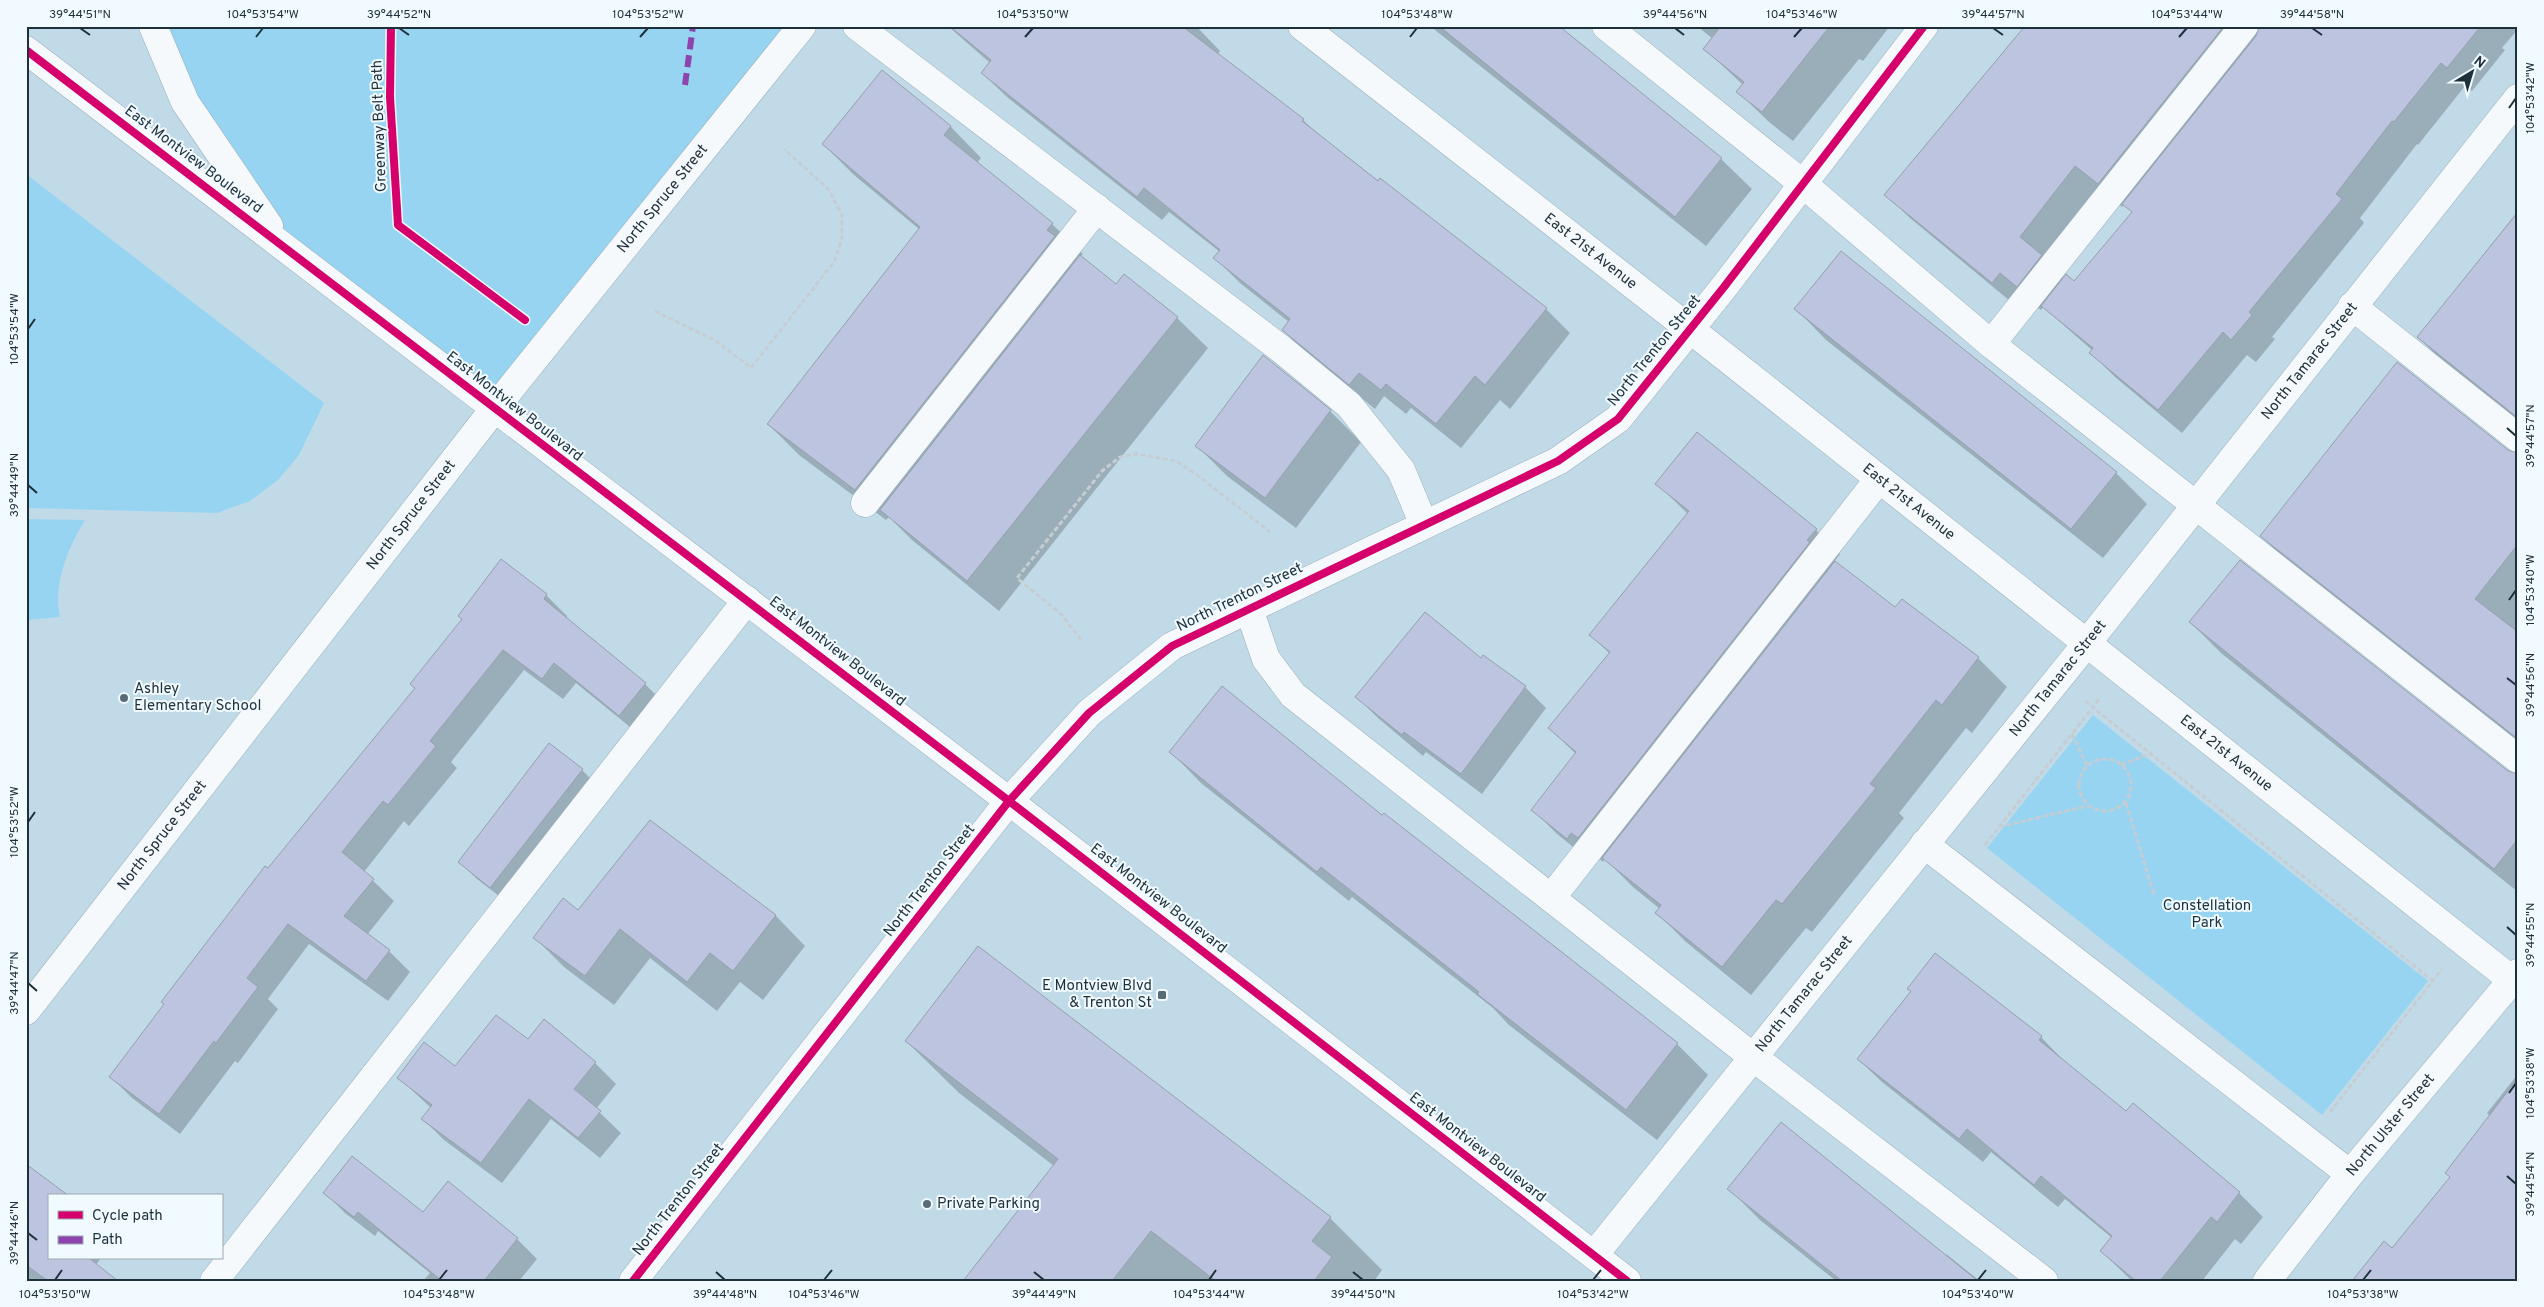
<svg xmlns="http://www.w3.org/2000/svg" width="2544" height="1307" font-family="Overpass,sans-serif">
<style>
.green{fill:#97d4f2}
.shadow{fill:#0003;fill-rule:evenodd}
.building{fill:#bdc4df;stroke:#95a0ad}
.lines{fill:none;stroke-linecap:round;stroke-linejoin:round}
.minor-casing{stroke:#9bafb9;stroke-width:29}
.major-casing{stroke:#9bafb9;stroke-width:29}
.path{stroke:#c6cdd2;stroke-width:3;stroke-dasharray:5 2.5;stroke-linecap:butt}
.minor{stroke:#f6f9fc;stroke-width:28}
.major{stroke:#f6f9fc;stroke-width:28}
.quiet{stroke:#8e44ad;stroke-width:6;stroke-dasharray:12 6;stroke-linecap:butt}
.cycleway-casing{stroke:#f1faff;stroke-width:11}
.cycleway{stroke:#d6006c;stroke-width:8}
.ticks{fill:none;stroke:#1e3039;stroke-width:2}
.poi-dot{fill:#576c76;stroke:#f1faff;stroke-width:2}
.labels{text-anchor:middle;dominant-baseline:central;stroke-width:4;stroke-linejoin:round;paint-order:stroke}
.street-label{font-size:15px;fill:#1e3039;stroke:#f1faff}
.poi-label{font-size:15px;fill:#1e3039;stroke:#f1faff;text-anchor:start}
.park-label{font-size:15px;fill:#1c333f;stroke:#f1faff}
.neatline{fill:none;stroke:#1e3039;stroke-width:2}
.ticks-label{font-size:12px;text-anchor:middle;fill:#1e3039}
</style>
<rect width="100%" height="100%" fill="#c1dae8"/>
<path class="green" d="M 153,26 L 803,26 L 494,409 L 283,246 Z
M 26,174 L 324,403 L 299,455 L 278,480 L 250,501 L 217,513 L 26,508 Z
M 26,519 L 85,520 C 68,548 53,583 60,617 L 26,620 Z
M 2093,715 L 2428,981 L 2322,1115 L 1987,848 Z"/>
<path class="shadow" d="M 948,26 L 1196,26 L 1220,51 L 1217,55 L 1303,120 L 1320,136 L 1546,309 L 1570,333 L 1510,409 L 1500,400 L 1461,448 L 1411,408 L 1406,414 L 1384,396 L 1375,409 L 1308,354 L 1283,330 L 1289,322 L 1240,283 L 1215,258 L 1220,252 L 1169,212 L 1162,220 L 1007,97 L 982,73 L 990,63 Z
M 1430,26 L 1555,26 L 1721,159 L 1752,189 L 1706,246 Z
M 1697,26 L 1890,26 L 1863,61 L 1859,59 L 1793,141 L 1769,122 L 1738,92 L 1743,85 L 1705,49 L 1713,39 Z
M 2025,26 L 2518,26 L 2518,29 L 2502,48 L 2505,50 L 2472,91 L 2465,86 L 2418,145 L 2417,144 L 2360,218 L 2364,223 L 2272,337 L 2275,339 L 2256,362 L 2247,355 L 2182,433 L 2115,377 L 2091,353 L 2093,351 L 2043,307 L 2041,310 L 2024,296 L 2016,306 L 1910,218 L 1886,195 ZM 2099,189 L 2122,207 L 2124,205 L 2133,213 L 2074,283 L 2064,279 L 2045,260 Z
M 882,72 L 951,127 L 981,158 L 977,163 L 1052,224 L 1083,254 L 1080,257 L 1116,285 L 1177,318 L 1208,348 L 999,611 L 912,540 L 889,517 L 886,520 L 799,455 L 768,424 L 919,229 L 854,175 L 823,144 Z
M 2518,211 L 2518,423 L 2449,368 L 2418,337 Z
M 1796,309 L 2116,473 L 2147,504 L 2103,558 L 1826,340 Z
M 1330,411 L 1361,442 L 1296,528 L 1227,476 L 1197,446 Z
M 2508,451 L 2518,454 L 2518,744 L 2292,566 L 2261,536 Z
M 1657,484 L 1816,530 L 1840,554 L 1834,562 L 1895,609 L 1978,658 L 2007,687 L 1972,733 L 1966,728 L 1899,813 L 1904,818 L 1812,932 L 1806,928 L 1751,995 L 1686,942 L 1657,913 L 1660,909 L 1633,887 L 1605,859 L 1603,862 L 1596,856 L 1592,862 L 1557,834 L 1533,810 L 1576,754 L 1549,728 L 1610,654 L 1591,635 L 1688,514 Z
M 501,561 L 546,595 L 567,616 L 566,619 L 645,684 L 666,705 L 641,736 L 576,683 L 563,699 L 524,670 L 451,762 L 457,768 L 409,826 L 404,821 L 364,872 L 394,901 L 367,935 L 389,951 L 410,972 L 388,1001 L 309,944 L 268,999 L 278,1009 L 238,1063 L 235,1061 L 180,1134 L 132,1098 L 111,1077 L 268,869 L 416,688 Z
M 2190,622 L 2518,776 L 2518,892 L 2221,653 Z
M 1481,660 L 1525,687 L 1546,708 L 1482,794 L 1426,752 L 1423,756 L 1378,718 L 1357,697 Z
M 1171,752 L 1382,817 L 1677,1044 L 1708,1075 L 1657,1140 L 1509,1025 L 1493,1008 L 1352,897 L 1349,901 L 1201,783 Z
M 582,770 L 599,787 L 508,903 L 477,879 L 460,862 Z
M 650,821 L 776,916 L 805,946 L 763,1000 L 740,982 L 717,1011 L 650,958 L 614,1005 L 564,967 L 535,938 L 578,912 Z
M 2041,1037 L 2064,1061 L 2126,1113 L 2133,1104 L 2239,1193 L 2263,1217 L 2241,1244 L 2235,1239 L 2202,1281 L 2132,1281 L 2101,1251 L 2112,1238 L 2065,1199 L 2058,1207 L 1991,1152 L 1983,1162 L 1882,1082 L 1858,1059 Z
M 528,1041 L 595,1063 L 616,1084 L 596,1109 L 621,1133 L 600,1158 L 551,1119 L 502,1183 L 444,1140 L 423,1119 L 431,1108 L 399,1078 L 455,1067 Z
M 906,1041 L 1330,1218 L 1382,1270 L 1374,1281 L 964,1281 L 1054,1166 L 959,1093 Z
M 2518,1074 L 2518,1281 L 2392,1249 L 2451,1177 L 2490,1116 L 2487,1113 Z
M 26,1174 L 49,1196 L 49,1258 L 101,1258 L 96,1265 L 116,1281 L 26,1281 Z
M 1729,1189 L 1945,1256 L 1946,1254 L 1980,1281 L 1836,1281 L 1760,1220 Z
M 325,1193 L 423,1213 L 517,1239 L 537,1259 L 519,1281 L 423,1281 L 430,1273 L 378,1231 L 375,1236 L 345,1213 Z"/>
<path class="building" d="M 949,26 L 1182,26 L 1304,119 L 1302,121 L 1378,181 L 1380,178 L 1547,308 L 1485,385 L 1475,376 L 1436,424 L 1386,384 L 1381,390 L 1359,373 L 1349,385 L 1282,330 L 1290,319 L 1284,314 L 1213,258 L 1220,250 L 1144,188 L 1137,197 L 981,73 L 991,60 Z
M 1439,26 L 1559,26 L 1722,158 L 1675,217 Z
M 1721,26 L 1830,26 L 1762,112 L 1736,92 L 1744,82 L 1703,49 Z
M 2025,26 L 2224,26 L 2098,184 L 2075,166 L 2020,237 L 2042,255 L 2017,287 L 2000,273 L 1992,283 L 1884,195 Z
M 2259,26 L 2481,26 L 2447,68 L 2441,63 L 2394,122 L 2392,121 L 2336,194 L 2342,199 L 2249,312 L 2252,315 L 2231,340 L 2223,332 L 2158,410 L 2089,353 L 2093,348 L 2041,306 L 2066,274 L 2074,281 L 2132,212 L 2122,204 L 2256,36 Z
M 882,70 L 951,126 L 944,135 L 1053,223 L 1047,230 L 1055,236 L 855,490 L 767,424 L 920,227 L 822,144 Z
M 2518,212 L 2518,418 L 2417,337 Z
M 1841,251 L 2117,472 L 2071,529 L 1794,309 Z
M 1080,255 L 1116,284 L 1124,274 L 1178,317 L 967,581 L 880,510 Z
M 1263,355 L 1331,410 L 1265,498 L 1195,446 Z
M 2397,362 L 2508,450 L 2518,453 L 2518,544 L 2475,599 L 2518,632 L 2518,739 L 2260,536 Z
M 1697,432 L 1817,529 L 1807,540 L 1810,542 L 1578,838 L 1571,833 L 1567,839 L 1531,810 L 1576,752 L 1548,728 L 1610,652 L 1589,635 L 1689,511 L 1655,484 Z
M 501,559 L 547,594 L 544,599 L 646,683 L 619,716 L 554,663 L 542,679 L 503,650 L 430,741 L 436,746 L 388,805 L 383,801 L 342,852 L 374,879 L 344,916 L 390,950 L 366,981 L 288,924 L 247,978 L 258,987 L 216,1043 L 214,1041 L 159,1114 L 109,1077 L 164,1004 L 161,1002 L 265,866 L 268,868 L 415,688 L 410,684 L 462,619 L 458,616 Z
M 2240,560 L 2508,771 L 2518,774 L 2518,839 L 2494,869 L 2189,622 Z
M 1835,561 L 1895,607 L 1902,599 L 1979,657 L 1942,705 L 1936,700 L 1870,784 L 1876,788 L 1782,904 L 1776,900 L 1722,967 L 1655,913 L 1661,905 L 1602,858 Z
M 1425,612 L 1481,658 L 1483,655 L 1526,686 L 1461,774 L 1404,732 L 1402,735 L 1355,697 Z
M 1222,686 L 1382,815 L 1384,813 L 1678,1043 L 1626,1110 L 1477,994 L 1479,992 L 1321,867 L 1317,872 L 1169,752 Z
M 549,743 L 583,769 L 490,888 L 458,862 Z
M 650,820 L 776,915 L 733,971 L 710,953 L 687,982 L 620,929 L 585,976 L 533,938 L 563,898 L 578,910 Z
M 978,946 L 1331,1217 L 1312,1241 L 1332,1257 L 1314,1281 L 1216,1281 L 1151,1231 L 1112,1281 L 963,1281 L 1058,1159 L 905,1041 Z
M 1935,953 L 2042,1036 L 2039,1040 L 2126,1111 L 2133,1103 L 2240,1192 L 2217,1222 L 2211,1217 L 2160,1281 L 2136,1281 L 2100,1251 L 2112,1236 L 2041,1176 L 2034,1185 L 1967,1129 L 1959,1139 L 1857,1059 L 1911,991 L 1907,989 Z
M 496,1015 L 528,1039 L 544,1019 L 596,1062 L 574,1089 L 601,1111 L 578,1138 L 529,1099 L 481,1163 L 421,1119 L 432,1105 L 397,1078 L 424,1042 L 455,1066 Z
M 2518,1078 L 2518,1281 L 2352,1281 L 2384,1241 L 2392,1248 L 2450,1177 L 2445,1173 Z
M 1781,1122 L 1978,1281 L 1842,1281 L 1727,1189 Z
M 352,1156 L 423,1212 L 448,1181 L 518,1238 L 484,1281 L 442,1281 L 358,1212 L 354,1217 L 323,1193 Z
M 26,1164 L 69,1196 L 49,1196 L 49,1258 L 89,1258 L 118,1281 L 48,1281 L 26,1265 Z"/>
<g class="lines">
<g class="minor-casing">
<g id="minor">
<path d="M 857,26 L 1281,349 L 1349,405 L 1401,470 L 1424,525"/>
<path id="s1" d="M 1302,26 L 1728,359 L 2512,980"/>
<path d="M 1606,26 L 1802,183 L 1991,344 L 2518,759"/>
<path d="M 2352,306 L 2518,438"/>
<path d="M 1991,344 L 2244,26"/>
<path d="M 865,503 L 1097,208"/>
<path d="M 1249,609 L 1266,659 L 1293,695 L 1753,1057 L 2044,1281"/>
<path d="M 1924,844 L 2350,1174"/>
<path d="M 1551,898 L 1879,479"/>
<path id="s2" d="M 26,1011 L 494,409 L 802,26"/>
<path id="s3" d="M 1594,1255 L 2087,643 L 2518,98"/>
<path d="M 214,1281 L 747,600"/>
<path d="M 633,1281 L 1009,801 L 1089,713 L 1172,646 L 1558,461 L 1618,419 L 1724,287 L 1924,26"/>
<path id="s4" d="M 2267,1281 L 2350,1174 L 2518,973"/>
</g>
</g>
<g class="major-casing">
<path id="major" d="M 153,26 L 185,102 L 269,226
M 26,50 L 1009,801 L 1627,1281"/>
</g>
<path class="path" d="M 655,311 L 716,341 L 751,368 L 834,262 L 842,239 L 842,215 L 829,190 L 784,149
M 1081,640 L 1061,614 L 1017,578 L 1102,471 L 1120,457 L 1137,454 L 1176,461 L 1197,475 L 1270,532
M 2085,701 L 2433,981
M 2072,734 L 2087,765
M2079 785a26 26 0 1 1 52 0a26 26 0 1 1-52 0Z
M 2121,765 L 2149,754
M 2126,803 L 2154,895
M 1999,827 L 2087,806
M 1985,845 L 2100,698
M 2330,1112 L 2442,969"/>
<use href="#minor" class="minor"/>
<use href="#major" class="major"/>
<path class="quiet" d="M 685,85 L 693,26"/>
<g class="cycleway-casing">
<path id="cycleway" d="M 391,26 L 390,97 L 398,225 L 525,320
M 26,50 L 1009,801 L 1627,1281
M 633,1281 L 1009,801 L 1089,713 L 1172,646 L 1558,461 L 1618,419 L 1724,287 L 1924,26"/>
</g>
<use href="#cycleway" class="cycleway"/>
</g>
<path class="ticks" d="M 80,28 L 90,35M 399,28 L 409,35M 1675,28 L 1684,35M 1993,28 L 2003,35M 2312,28 L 2322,35M 256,37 L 263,28M 640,37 L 648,28M 1025,37 L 1033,28M 1410,37 L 1417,28M 1794,37 L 1802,28M 2179,37 L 2187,28M 2509,108 L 2516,98M 28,329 L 35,319M 2507,428 L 2516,436M 28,485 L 37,493M 2509,600 L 2516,590M 2507,678 L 2516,685M 28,822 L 35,812M 2507,927 L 2516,935M 28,983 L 37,991M 2509,1093 L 2516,1083M 2507,1176 L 2516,1184M 28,1233 L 37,1240M 716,1272 L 725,1280M 1034,1272 L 1044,1280M 1353,1272 L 1363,1280M 55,1280 L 62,1270M 439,1280 L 447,1270M 824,1280 L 832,1270M 1209,1280 L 1216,1270M 1593,1280 L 1601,1270M 1978,1280 L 1986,1270M 2363,1280 L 2371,1270"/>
<g class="poi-dot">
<circle cx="124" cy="698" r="5"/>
<rect x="1157" y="990" width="10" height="10" rx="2.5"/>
<circle cx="927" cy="1204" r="5"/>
</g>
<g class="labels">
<g class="street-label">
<text transform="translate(380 126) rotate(-92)">Greenway Belt Path</text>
<text transform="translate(193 160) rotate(37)">East Montview Boulevard</text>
<text stroke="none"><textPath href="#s2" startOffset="1032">North Spruce Street</textPath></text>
<text stroke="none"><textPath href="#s1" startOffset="366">East 21st Avenue</textPath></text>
<text transform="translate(1655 351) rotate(-51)">North Trenton Street</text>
<text stroke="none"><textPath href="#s3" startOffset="1145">North Tamarac Street</textPath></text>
<text transform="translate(514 407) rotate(38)">East Montview Boulevard</text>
<text stroke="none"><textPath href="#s1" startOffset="771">East 21st Avenue</textPath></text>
<text stroke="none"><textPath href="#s2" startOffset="628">North Spruce Street</textPath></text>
<text transform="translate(1240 598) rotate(-26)">North Trenton Street</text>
<text transform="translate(837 652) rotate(38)">East Montview Boulevard</text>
<text stroke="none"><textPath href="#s3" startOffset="740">North Tamarac Street</textPath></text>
<text stroke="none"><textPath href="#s1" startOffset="1176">East 21st Avenue</textPath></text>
<text stroke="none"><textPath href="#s2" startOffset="222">North Spruce Street</textPath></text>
<text transform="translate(930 881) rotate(-52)">North Trenton Street</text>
<text transform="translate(1158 899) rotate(38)">East Montview Boulevard</text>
<text stroke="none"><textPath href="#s3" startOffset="335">North Tamarac Street</textPath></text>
<text stroke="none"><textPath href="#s4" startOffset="199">North Ulster Street</textPath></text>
<text transform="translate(1477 1148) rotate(38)">East Montview Boulevard</text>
<text transform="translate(679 1200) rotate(-52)">North Trenton Street</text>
</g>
<g class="poi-label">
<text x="134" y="689">Ashley<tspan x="134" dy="17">Elementary School</tspan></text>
<text x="1152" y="986" text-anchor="end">E Montview Blvd<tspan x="1152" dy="17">&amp; Trenton St</tspan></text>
<text x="937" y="1204">Private Parking</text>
</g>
<g class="park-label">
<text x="2207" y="906">Constellation<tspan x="2207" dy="17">Park</tspan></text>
</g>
</g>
<rect width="2544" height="1307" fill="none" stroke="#f1faff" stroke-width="55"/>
<rect x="48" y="1194" width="175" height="65" fill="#f1faff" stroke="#9da9b0"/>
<rect x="58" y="1211" width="25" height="8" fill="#d6006c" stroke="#9da9b0"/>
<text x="92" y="1220" font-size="15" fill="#1e3039">Cycle path</text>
<rect x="58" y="1236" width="25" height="8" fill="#8e44ad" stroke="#9da9b0"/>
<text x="92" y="1244" font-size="15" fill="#1e3039">Path</text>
<g transform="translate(2472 72) rotate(38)" stroke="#f1faff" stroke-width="4" paint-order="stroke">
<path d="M0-4L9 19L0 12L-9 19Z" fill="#1e3039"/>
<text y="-8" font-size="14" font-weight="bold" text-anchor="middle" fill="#1e3039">N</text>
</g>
<rect x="28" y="28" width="2488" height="1252" class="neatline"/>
<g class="ticks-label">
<text x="80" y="18">39°44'51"N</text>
<text x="263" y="18">104°53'54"W</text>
<text x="399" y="18">39°44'52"N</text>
<text x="648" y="18">104°53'52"W</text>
<text x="1033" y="18">104°53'50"W</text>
<text x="1417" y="18">104°53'48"W</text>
<text x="1675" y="18">39°44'56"N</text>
<text x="1802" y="18">104°53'46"W</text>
<text x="1993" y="18">39°44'57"N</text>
<text x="2187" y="18">104°53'44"W</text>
<text x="2312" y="18">39°44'58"N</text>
<text transform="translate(2530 98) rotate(-90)" y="4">104°53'42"W</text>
<text transform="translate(14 329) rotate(-90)" y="4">104°53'54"W</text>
<text transform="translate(2530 436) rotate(-90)" y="4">39°44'57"N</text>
<text transform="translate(14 485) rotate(-90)" y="4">39°44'49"N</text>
<text transform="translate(2530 590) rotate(-90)" y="4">104°53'40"W</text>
<text transform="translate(2530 685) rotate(-90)" y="4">39°44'56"N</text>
<text transform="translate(14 822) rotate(-90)" y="4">104°53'52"W</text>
<text transform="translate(2530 935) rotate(-90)" y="4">39°44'55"N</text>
<text transform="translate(14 983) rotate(-90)" y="4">39°44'47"N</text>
<text transform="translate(2530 1083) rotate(-90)" y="4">104°53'38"W</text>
<text transform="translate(2530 1184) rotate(-90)" y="4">39°44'54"N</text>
<text transform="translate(14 1233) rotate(-90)" y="4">39°44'46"N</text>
<text x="55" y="1298">104°53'50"W</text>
<text x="439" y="1298">104°53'48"W</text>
<text x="725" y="1298">39°44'48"N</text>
<text x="824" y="1298">104°53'46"W</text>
<text x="1044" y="1298">39°44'49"N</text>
<text x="1209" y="1298">104°53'44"W</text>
<text x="1363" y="1298">39°44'50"N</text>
<text x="1593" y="1298">104°53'42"W</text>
<text x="1978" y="1298">104°53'40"W</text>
<text x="2363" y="1298">104°53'38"W</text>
</g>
</svg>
